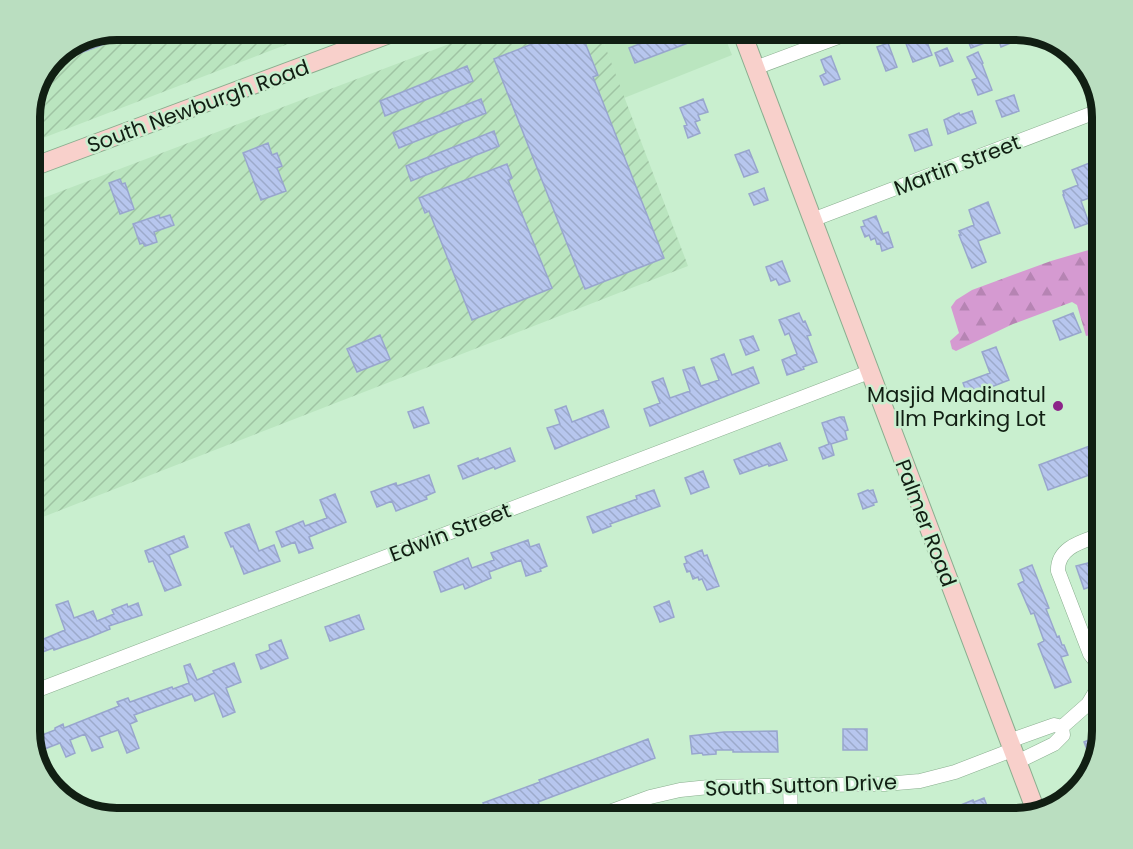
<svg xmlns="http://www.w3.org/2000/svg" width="1133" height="849" font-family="Poppins,sans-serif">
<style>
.built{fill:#bae5bf}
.industrial{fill:url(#industrial-furrows)}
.forest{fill:url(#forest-firs)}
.building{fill:url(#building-back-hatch);stroke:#98a6cd;stroke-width:1.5}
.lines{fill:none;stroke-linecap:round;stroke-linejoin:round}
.street-casing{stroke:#8aae8f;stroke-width:15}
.secondary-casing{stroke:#8aae8f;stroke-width:20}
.street{stroke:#fff;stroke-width:14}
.secondary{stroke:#f8d0cb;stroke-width:18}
.poi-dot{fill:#8c2489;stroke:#c9efcf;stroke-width:2}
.labels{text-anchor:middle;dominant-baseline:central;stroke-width:5;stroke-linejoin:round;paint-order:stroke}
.street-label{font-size:21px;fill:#111f13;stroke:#c9efcf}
.poi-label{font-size:21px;fill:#111f13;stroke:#c9efcf;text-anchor:end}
.rim{fill:none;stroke:#111f13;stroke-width:8}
</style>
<defs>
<pattern id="industrial-furrows" width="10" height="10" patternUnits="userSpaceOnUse" patternTransform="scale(1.5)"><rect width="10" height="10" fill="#bae5bf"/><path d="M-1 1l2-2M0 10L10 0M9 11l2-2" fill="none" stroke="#9fc4a3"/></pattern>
<pattern id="forest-firs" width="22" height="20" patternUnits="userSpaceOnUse" patternTransform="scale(1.5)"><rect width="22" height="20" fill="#d59ad1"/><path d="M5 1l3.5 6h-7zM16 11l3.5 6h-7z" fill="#b684b3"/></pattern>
<pattern id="building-back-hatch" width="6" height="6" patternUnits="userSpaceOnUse" patternTransform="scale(1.5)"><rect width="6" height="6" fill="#b7c6ee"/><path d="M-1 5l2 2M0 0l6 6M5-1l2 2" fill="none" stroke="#9caacb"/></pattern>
</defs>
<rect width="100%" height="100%" fill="#c9efcf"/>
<path class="built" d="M 599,30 L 722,30 L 732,55 L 624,98 Z"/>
<path class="industrial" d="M 117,30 L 324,30 L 30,143 L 30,111 L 59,52 Z
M 486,30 L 599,30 L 688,266 L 30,522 L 30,203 Z"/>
<path class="forest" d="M 1103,235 L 1103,332 L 1086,336 L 1077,305 L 1072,302 L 1013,324 L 956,351 L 952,349 L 950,341 L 959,333 L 951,307 L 956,300 L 972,290 L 1051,261 L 1092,249 L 1098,237 Z"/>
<path class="building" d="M 117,30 L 139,31 L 54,63 L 59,52 Z
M 567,30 L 580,30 L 598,75 L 593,77 L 664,258 L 585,289 L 494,59 Z
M 676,30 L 684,30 L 688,43 L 635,63 L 629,48 Z
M 973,30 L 1016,30 L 1018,31 L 1010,34 L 1013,42 L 1001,47 L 998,38 L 971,48 L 965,33 Z
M 924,34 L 932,55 L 913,62 L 905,41 Z
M 888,43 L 897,67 L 886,71 L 877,47 Z
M 947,48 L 953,61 L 940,66 L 935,53 Z
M 978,52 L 983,63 L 982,64 L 992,90 L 978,95 L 972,80 L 977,78 L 967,57 Z
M 831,56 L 840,79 L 824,85 L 820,76 L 826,73 L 821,60 Z
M 467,66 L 473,81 L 385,116 L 380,101 Z
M 1014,95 L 1019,111 L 1002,117 L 996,101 Z
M 481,99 L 486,113 L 399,148 L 393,133 Z
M 703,99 L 708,112 L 698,115 L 700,120 L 695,122 L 700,133 L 688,138 L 684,126 L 687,125 L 680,108 Z
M 972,111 L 976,123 L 948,134 L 944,120 L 959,113 L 960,115 Z
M 927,129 L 932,145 L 915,151 L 909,135 Z
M 494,131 L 499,146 L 411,181 L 406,166 Z
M 268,143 L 272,155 L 277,153 L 282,166 L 277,168 L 286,191 L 261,200 L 243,153 Z
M 749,150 L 758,172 L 744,177 L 735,155 Z
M 1092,162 L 1103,193 L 1081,201 L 1089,223 L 1075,228 L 1063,195 L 1064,195 L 1063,191 L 1078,185 L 1072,170 Z
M 507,164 L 512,178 L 508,180 L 552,288 L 472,320 L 429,211 L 425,213 L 419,198 Z
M 120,179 L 122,184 L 125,183 L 134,209 L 120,214 L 109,183 Z
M 764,188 L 768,200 L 754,205 L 749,194 Z
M 988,202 L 1000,233 L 978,241 L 986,262 L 972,268 L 959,235 L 961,235 L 959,231 L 974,225 L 969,210 Z
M 159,215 L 160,218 L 170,215 L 174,225 L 154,232 L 157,242 L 145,246 L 143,243 L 140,244 L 133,224 Z
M 876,216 L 883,234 L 888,232 L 893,247 L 882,251 L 880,243 L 877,244 L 875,238 L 871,240 L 869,235 L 865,237 L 861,227 L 865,226 L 863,221 Z
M 782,261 L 790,281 L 779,285 L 776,279 L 771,281 L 766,267 Z
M 799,313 L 803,322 L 805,321 L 811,335 L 807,336 L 817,362 L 803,367 L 804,369 L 787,375 L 782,360 L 797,354 L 789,333 L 785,335 L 779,320 Z
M 1073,313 L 1081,332 L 1060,340 L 1053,321 Z
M 380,335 L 390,359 L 357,372 L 347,349 Z
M 753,336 L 759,350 L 746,355 L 740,340 Z
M 996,347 L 1009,380 L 968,396 L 963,383 L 990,373 L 982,352 Z
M 724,354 L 732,375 L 753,367 L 759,383 L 650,426 L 644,409 L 660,403 L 652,382 L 663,378 L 670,398 L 690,391 L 683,370 L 694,367 L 701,386 L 719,380 L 711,359 Z
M 566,406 L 572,422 L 603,410 L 609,427 L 555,449 L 547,428 L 560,424 L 555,410 Z
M 423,407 L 429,423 L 414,428 L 408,412 Z
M 840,417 L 844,417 L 848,430 L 845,431 L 847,439 L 831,444 L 834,455 L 823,459 L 819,448 L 829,444 L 822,423 Z
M 1103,423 L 1103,470 L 1048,490 L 1039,465 L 1095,444 L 1089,429 Z
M 780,443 L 787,460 L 769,466 L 768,464 L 740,474 L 734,460 Z
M 510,448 L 515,461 L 495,469 L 494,467 L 463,479 L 458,466 L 478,458 L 479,460 Z
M 703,471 L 709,487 L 691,494 L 685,478 Z
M 429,475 L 435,492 L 426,496 L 427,499 L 396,511 L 392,501 L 377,507 L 371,492 L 396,483 L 397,486 Z
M 654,490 L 660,506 L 610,524 L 611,526 L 593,533 L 587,517 L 637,499 L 636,496 Z
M 868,490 L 869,491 L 873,490 L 877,502 L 873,503 L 874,505 L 863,509 L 858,494 Z
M 335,494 L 346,522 L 309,537 L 313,548 L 299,553 L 295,542 L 282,547 L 276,532 L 303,521 L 305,526 L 327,518 L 320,500 Z
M 249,524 L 259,551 L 274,545 L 280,561 L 244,574 L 233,546 L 231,547 L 225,533 Z
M 184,536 L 188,547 L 169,555 L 181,585 L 165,591 L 153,561 L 149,562 L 145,551 Z
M 528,540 L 530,547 L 539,544 L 547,566 L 540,569 L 541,571 L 526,576 L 521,560 L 489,572 L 491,578 L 465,589 L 463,584 L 441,592 L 434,572 L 468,558 L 472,568 L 494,560 L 491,553 Z
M 702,550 L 704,556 L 707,555 L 719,586 L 707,590 L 702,579 L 699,580 L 698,577 L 693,579 L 690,571 L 687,572 L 684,564 L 687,563 L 685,557 Z
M 1096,561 L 1103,582 L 1084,589 L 1076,566 Z
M 1032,565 L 1049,608 L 1046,609 L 1057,637 L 1059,636 L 1062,645 L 1064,645 L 1068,655 L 1061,657 L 1071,682 L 1055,688 L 1038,644 L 1044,641 L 1034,613 L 1031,614 L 1018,584 L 1024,581 L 1020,570 Z
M 68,601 L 74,618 L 93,611 L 97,621 L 114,614 L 112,610 L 127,604 L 128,607 L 138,603 L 142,615 L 109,626 L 110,629 L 88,638 L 54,650 L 53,648 L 30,657 L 30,642 L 38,639 L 39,641 L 65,630 L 56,605 Z
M 669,601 L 674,617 L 660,622 L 654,607 Z
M 359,615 L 364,629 L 330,641 L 325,627 Z
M 281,640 L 288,658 L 261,669 L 256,655 L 270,650 L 269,645 Z
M 234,663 L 241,682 L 226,688 L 235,712 L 223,717 L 214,693 L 195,701 L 192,694 L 134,715 L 137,721 L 130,724 L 139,748 L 127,753 L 118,730 L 99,737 L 103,747 L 92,751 L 85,734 L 70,740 L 75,753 L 66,757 L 60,743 L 42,750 L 45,758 L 37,762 L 30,737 L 30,732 L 35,730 L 37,737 L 55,730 L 55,728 L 63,724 L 64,728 L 119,706 L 117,702 L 128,698 L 130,702 L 172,687 L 173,689 L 189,683 L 184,666 L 190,664 L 197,680 L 214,673 L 213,671 Z
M 843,729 L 867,729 L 867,750 L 843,750 Z
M 777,731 L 778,752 L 733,752 L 733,750 L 716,750 L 716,754 L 703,755 L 702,753 L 692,754 L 690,736 L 724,732 Z
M 1096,737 L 1099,744 L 1092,763 L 1084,742 Z
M 648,739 L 655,758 L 538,802 L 539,804 L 518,812 L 497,819 L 441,819 L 466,809 L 469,815 L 486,809 L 483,803 L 540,782 L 539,780 Z
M 984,798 L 991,816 L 982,819 L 927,819 L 973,800 L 974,802 Z"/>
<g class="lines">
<g class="street-casing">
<path id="street" d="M 755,68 L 857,30
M 812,220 L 1101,110
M 1103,534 C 1085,541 1057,546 1058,571 L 1090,654 L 1103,671
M 30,693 L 869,372
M 1088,704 L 1098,706 L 1103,710
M 1009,741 L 1054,725 L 1062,727
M 1017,762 L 1054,744 L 1063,735 L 1062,727 L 1088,704 L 1103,679
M 790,785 L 791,819
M 590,819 L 650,797 L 680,790 L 709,787 L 885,784 L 920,781 L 955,772 L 1012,750"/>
</g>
<g class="secondary-casing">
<path id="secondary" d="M 741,30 L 1037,814
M 30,168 L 400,30"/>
</g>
<use href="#street" class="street"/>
<use href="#secondary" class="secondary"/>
</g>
<circle class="poi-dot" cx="1058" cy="406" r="6"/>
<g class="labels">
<g class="street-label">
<text transform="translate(198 106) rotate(-20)">South Newburgh Road</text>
<text transform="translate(957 165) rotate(-21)">Martin Street</text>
<text transform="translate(926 523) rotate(69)">Palmer Road</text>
<text transform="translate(450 532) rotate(-21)">Edwin Street</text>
<text transform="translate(801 785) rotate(-2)">South Sutton Drive</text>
</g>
<g class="poi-label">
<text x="1046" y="394">Masjid Madinatul<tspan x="1046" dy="24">Ilm Parking Lot</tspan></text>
</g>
</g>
<path d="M0 0H1133V849H0ZM117 40H1015A77 77 0 0 1 1092 117V731A77 77 0 0 1 1015 808H117A77 77 0 0 1 40 731V117A77 77 0 0 1 117 40Z" fill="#badec0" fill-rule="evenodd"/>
<path class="rim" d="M117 40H1015A77 77 0 0 1 1092 117V731A77 77 0 0 1 1015 808H117A77 77 0 0 1 40 731V117A77 77 0 0 1 117 40Z"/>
</svg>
